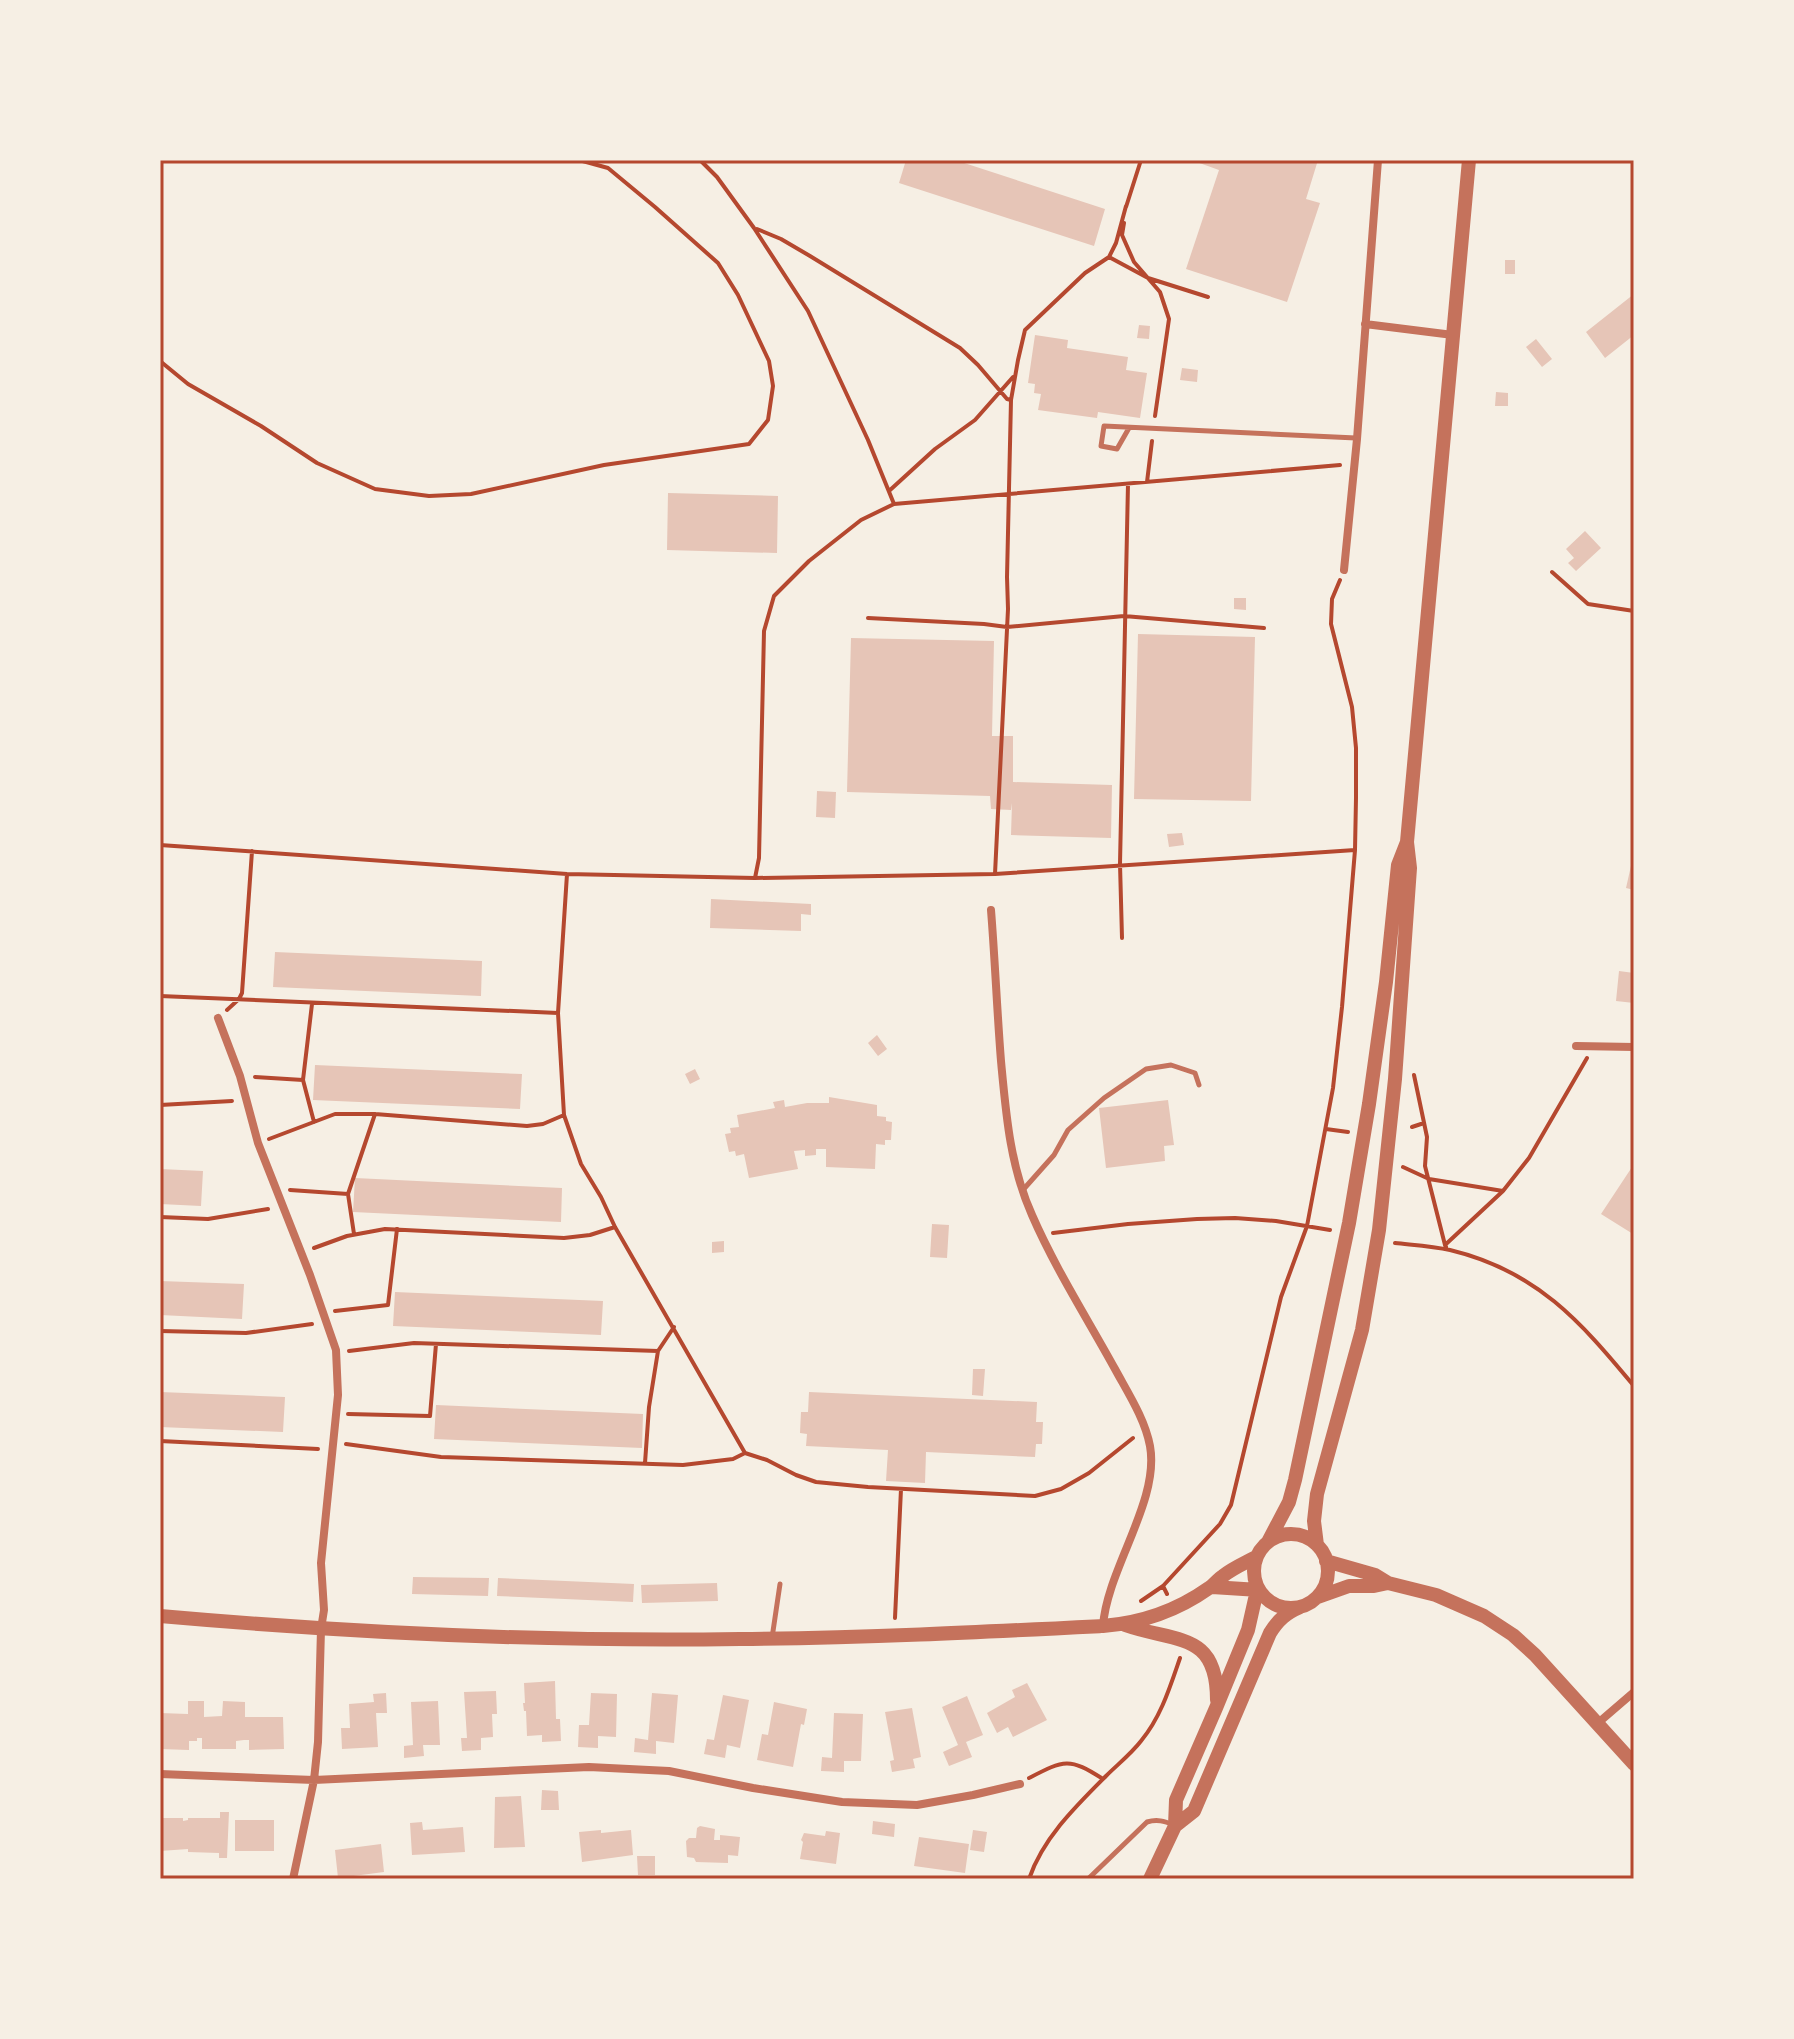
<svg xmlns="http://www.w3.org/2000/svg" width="1794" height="2039" font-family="'DM Sans',sans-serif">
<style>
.building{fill:#e6c5b7}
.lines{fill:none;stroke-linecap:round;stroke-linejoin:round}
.path{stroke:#b5482f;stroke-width:4}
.service{stroke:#c5725c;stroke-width:5}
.minor{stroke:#c5725c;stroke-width:8}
.tertiary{stroke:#c5725c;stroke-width:14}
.neatline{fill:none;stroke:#b5482f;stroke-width:3}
</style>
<rect width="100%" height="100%" fill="#f6efe4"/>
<path class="building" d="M 906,160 L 955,160 L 1105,209 L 1094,246 L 899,183 Z
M 1191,160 L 1318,160 L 1306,199 L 1320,203 L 1287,302 L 1186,269 L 1219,170 Z
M 1505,260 L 1515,260 L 1515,274 L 1505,274 Z
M 1634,294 L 1634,335 L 1605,358 L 1586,332 Z
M 1139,325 L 1150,326 L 1149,339 L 1137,338 Z
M 1035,335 L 1068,340 L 1067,348 L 1128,357 L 1126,370 L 1147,373 L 1140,418 L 1098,412 L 1097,418 L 1038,410 L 1041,394 L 1034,393 L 1035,384 L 1028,383 Z
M 1536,339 L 1552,359 L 1542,367 L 1526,347 Z
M 1182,368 L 1198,370 L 1197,382 L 1180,380 Z
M 1496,392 L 1508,393 L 1508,406 L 1495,406 Z
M 668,493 L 778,496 L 777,553 L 667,550 Z
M 1585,531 L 1601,548 L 1576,571 L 1568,563 L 1574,558 L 1566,549 Z
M 1234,598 L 1246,598 L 1246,610 L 1234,609 Z
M 1138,634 L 1255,637 L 1251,801 L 1134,799 Z
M 851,638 L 994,641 L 992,736 L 1013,736 L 1013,782 L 1112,785 L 1111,838 L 1011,835 L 1012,803 L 1011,810 L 991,809 L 990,796 L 847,792 Z
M 817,791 L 836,792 L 835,818 L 816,817 Z
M 1182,833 L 1184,845 L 1169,847 L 1167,834 Z
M 1633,857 L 1634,857 L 1634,890 L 1626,888 Z
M 711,899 L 811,904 L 811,915 L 801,914 L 801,931 L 710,928 Z
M 275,952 L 482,961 L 481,996 L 273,987 Z
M 1619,971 L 1634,973 L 1634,1003 L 1616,1001 Z
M 877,1035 L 887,1049 L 878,1056 L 868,1043 Z
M 315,1065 L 522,1074 L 520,1109 L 313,1100 Z
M 695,1069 L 700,1079 L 690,1084 L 685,1074 Z
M 829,1097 L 877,1105 L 877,1116 L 886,1117 L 886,1121 L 892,1122 L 891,1140 L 885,1140 L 885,1145 L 876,1144 L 875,1169 L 826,1167 L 826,1149 L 816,1149 L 816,1155 L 805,1156 L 805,1150 L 794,1151 L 798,1169 L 749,1178 L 744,1154 L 736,1156 L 735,1151 L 729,1152 L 725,1134 L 731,1133 L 730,1128 L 739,1127 L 737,1115 L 775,1108 L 773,1102 L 784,1100 L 785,1107 L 807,1103 L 829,1103 Z
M 1168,1100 L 1174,1145 L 1164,1146 L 1165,1161 L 1106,1168 L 1099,1108 Z
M 1634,1164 L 1634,1232 L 1633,1234 L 1601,1214 Z
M 160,1169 L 203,1171 L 201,1206 L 160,1204 Z
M 355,1178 L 562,1188 L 561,1222 L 353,1212 Z
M 932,1224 L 949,1225 L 947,1258 L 930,1257 Z
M 724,1241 L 724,1252 L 712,1253 L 712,1242 Z
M 160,1281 L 244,1284 L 242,1319 L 160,1315 Z
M 395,1292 L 603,1301 L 601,1335 L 393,1326 Z
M 973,1369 L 985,1369 L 983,1396 L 972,1395 Z
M 160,1392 L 285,1397 L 283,1432 L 160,1427 Z
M 809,1392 L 1037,1402 L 1036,1422 L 1043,1422 L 1042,1444 L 1036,1444 L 1035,1457 L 926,1452 L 925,1483 L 886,1481 L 888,1450 L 806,1446 L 807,1434 L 800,1433 L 801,1412 L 808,1412 Z
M 436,1405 L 643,1414 L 642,1448 L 434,1439 Z
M 413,1577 L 489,1578 L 488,1596 L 412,1594 Z
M 498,1578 L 634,1584 L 633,1602 L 497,1596 Z
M 717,1583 L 718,1601 L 642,1603 L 641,1585 Z
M 555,1681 L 556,1719 L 560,1719 L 561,1741 L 542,1742 L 542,1735 L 527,1736 L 526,1711 L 524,1711 L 523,1703 L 525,1703 L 524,1683 Z
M 1027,1683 L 1047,1720 L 1013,1737 L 1008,1727 L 997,1733 L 987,1713 L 1015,1697 L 1012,1690 Z
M 496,1691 L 497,1714 L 492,1714 L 493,1737 L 481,1738 L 481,1750 L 462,1751 L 461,1738 L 467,1738 L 464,1692 Z
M 386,1693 L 387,1713 L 376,1713 L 378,1747 L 342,1749 L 341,1728 L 350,1728 L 349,1704 L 374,1702 L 373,1694 Z
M 591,1693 L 617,1694 L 616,1737 L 598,1736 L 598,1748 L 578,1747 L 579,1725 L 589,1725 Z
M 652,1693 L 678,1695 L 674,1743 L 656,1741 L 656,1754 L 634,1752 L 635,1738 L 648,1740 Z
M 723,1695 L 749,1700 L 740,1748 L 727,1745 L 725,1758 L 704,1754 L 707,1739 L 714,1740 Z
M 967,1696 L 983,1735 L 966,1742 L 972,1757 L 949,1766 L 943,1752 L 958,1745 L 942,1707 Z
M 188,1701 L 204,1701 L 204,1717 L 222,1716 L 223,1701 L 245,1702 L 245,1717 L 283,1717 L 284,1749 L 249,1750 L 249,1740 L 244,1740 L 236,1741 L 236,1749 L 202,1749 L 202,1738 L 197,1738 L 197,1741 L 189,1741 L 189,1750 L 160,1749 L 160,1713 L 188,1714 Z
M 438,1701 L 440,1745 L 423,1745 L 424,1756 L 404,1758 L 404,1746 L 413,1745 L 411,1702 Z
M 774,1702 L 807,1709 L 804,1725 L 801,1724 L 793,1767 L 757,1760 L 762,1734 L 768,1735 Z
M 912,1708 L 921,1757 L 913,1759 L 915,1768 L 892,1772 L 890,1761 L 894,1760 L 885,1712 Z
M 834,1713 L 863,1714 L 861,1761 L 844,1761 L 844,1772 L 821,1771 L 822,1757 L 832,1758 Z
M 542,1790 L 558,1791 L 559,1810 L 541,1810 Z
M 521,1796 L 525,1847 L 494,1848 L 495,1797 Z
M 220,1812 L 229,1812 L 227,1858 L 219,1858 L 219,1853 L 188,1852 L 188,1849 L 160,1851 L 160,1818 L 183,1818 L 183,1821 L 188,1820 L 188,1818 L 220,1818 Z
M 235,1820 L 274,1820 L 274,1851 L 235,1851 Z
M 873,1821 L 895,1824 L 894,1837 L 872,1834 Z
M 422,1822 L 423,1830 L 463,1827 L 465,1852 L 412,1855 L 410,1823 Z
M 700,1826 L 715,1829 L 714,1840 L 720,1840 L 720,1835 L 740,1837 L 738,1856 L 728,1855 L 728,1863 L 696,1862 L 694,1858 L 687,1857 L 686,1841 L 689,1838 L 696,1838 L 697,1828 Z
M 601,1830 L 601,1833 L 631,1830 L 633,1855 L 582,1862 L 579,1832 Z
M 973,1830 L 987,1832 L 984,1852 L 970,1850 Z
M 826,1831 L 840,1833 L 836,1864 L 800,1859 L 803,1842 L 801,1840 L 804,1833 L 825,1836 Z
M 919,1837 L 969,1844 L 965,1873 L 914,1866 Z
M 381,1844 L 384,1872 L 338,1878 L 335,1850 Z
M 637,1856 L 655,1856 L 655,1875 L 638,1875 Z"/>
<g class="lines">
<path class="path" d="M 700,160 L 717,177 L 754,228 L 808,311 L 868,440 L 894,504 L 1340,465
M 1126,207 L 1141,160
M 1124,223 L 1122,235 L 1134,262 L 1160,292 L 1169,319 L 1155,416
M 757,229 L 781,239 L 810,256 L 960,348 L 978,365 L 1007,399 L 1011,400
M 1109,257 L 1148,278 L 1208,297
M 160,361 L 188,384 L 261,426 L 317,463 L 375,489 L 429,496 L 471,494 L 604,465 L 749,444 L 768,420 L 773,386 L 769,361 L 738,295 L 718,263 L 655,207 L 608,168 L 579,160
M 1147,482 L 1152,441
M 889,491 L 935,449 L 975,420 L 1013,377
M 1552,572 L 1588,604 L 1634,611
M 868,618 L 984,624 L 1007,627 L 1124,616 L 1264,628
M 160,845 L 567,874 L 755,878 L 995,874 L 1355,850
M 567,874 L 558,1013 L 564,1115 L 581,1164 L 601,1197 L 615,1227 L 745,1453 L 767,1460 L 796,1475 L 816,1482 L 868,1487 L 1035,1496 L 1061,1489 L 1089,1473 L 1133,1438
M 995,874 L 1008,609 L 1007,577 L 1011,400 L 1018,360 L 1025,330 L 1085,273 L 1109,257 L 1116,243 L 1126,206
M 755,878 L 759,858 L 764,631 L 774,596 L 809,561 L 861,520 L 894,504
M 1122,938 L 1120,864 L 1128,484
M 160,996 L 558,1013
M 227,1010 L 239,999 L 242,993 L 252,851
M 1414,1075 L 1427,1137 L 1425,1166 L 1445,1245
M 255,1077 L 303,1080 L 312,1004
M 303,1080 L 314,1122
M 160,1105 L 232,1101
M 1412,1127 L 1424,1123
M 1326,1129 L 1348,1132
M 269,1139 L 335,1114 L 375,1114 L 527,1126 L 543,1124 L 564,1115
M 1403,1167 L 1429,1179 L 1503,1191
M 290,1190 L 348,1194
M 160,1217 L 208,1219 L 268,1209
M 1053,1233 L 1128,1224 L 1197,1219 L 1235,1218 L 1276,1221 L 1330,1230
M 354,1234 L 348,1194 L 375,1114
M 1395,1243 C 1413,1245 1432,1246 1450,1250 C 1537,1271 1580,1321 1634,1386
M 1446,1247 L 1445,1245 L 1503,1191 L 1529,1158 L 1587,1058
M 314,1248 L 347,1236 L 385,1229 L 564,1238 L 590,1235 L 615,1227
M 335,1311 L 388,1305 L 397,1229
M 160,1331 L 246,1333 L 312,1324
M 349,1351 L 414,1343 L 658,1351
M 348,1414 L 430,1416 L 436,1344
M 160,1441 L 318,1449
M 346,1444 L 441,1457 L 683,1465 L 733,1459 L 745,1453
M 645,1463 L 649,1407 L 658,1351 L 674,1327
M 1167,1594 L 1163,1586 L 1220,1524 L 1231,1505 L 1281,1297 L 1307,1226 L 1333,1088 L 1342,1007 L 1355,850 L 1356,798 L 1356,748 L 1352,707 L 1331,624 L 1332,599 L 1340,580
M 1141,1601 L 1163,1586
M 895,1618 L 901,1489
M 1029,1778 C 1064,1760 1069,1757 1103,1779
M 1029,1879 C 1043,1838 1076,1806 1106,1776 C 1117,1765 1131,1754 1141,1741 C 1161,1717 1170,1687 1180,1658"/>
<path class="service" d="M 1129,428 L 1117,449 L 1101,446 L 1104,426 L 1356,438
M 1022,1191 L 1054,1155 L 1068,1130 L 1104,1098 L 1146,1069 L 1171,1065 L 1195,1073 L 1199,1085
M 772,1638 L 780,1584
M 1088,1879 L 1147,1822 C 1157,1819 1164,1821 1174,1825"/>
<path class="minor" d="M 1365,324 L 1453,335
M 1344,570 L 1357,439 L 1378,160
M 991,910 C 995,960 997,1011 1001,1061 C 1006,1114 1010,1166 1032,1215 C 1055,1268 1087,1318 1115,1369 C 1128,1393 1145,1419 1150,1446 C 1160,1501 1107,1569 1103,1626
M 218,1018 L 240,1076 L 258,1143 L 310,1275 L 336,1350 L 338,1395 L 321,1563 L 324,1610 L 321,1629 L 318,1742 L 314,1780 L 293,1879
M 1576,1046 L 1634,1047
M 1598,1723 L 1634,1692
M 160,1774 L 314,1780 L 589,1767 L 669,1771 L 753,1788 L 842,1802 L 917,1805 L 973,1795 L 1020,1784"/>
<path class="tertiary" d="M1254 1571a37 37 0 1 1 74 0a37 37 0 1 1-74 0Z
M 1268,1542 L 1289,1502 L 1295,1480 L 1349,1223 L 1369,1104 L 1386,982 L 1398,865 L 1407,842
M 1317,1545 L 1314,1521 L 1317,1494 L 1362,1330 L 1379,1230 L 1395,1079 L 1410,868 L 1407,842 L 1469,160
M 1326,1561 L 1375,1575 L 1388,1583 L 1436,1595 L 1484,1616 L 1513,1635 L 1535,1655 L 1634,1764
M 1212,1587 L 1259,1590
M 1318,1597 L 1349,1586 L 1374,1586 L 1388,1583
M 160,1616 C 353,1633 547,1642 740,1639 C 862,1638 982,1632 1103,1626 C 1141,1623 1178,1610 1209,1588 C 1214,1585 1218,1579 1223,1576 C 1233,1568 1245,1563 1256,1557
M 1125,1625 C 1176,1643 1217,1631 1217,1700
M 1175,1826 L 1194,1811 L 1270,1633 C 1278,1620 1286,1613 1300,1607
M 1150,1879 L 1175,1826 L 1176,1800 L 1216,1708 L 1248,1630 L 1255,1599 L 1260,1592"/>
</g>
<rect width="1794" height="2039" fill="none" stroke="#f6efe4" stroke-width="324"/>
<rect x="162" y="162" width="1470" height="1715" class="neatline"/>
</svg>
